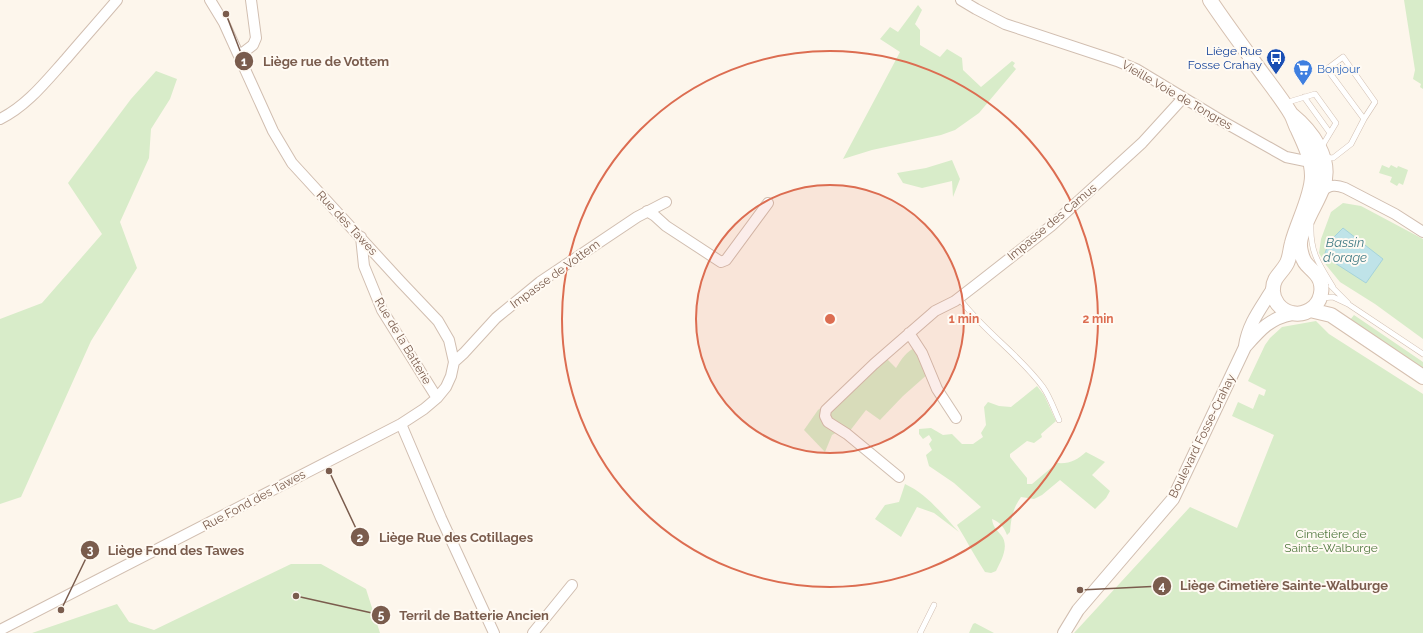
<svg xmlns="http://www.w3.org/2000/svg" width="1423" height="633" font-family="Raleway,sans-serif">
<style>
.green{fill:#d8ecc9}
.water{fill:#bfe3e8;stroke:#a5d3da}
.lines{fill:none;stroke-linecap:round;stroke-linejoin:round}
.service-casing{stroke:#d1beb0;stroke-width:6}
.minor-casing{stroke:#d1beb0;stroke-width:12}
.tertiary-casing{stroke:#d1beb0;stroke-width:14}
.secondary-casing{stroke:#d6c0b0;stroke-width:16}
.service{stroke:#fff;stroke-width:5}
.minor{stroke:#fff;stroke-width:10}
.tertiary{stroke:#fff;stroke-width:12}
.secondary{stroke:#fff;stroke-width:14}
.ring{fill:none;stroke:#dc6d51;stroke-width:2}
.labels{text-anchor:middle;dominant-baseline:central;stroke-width:4;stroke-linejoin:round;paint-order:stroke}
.transit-label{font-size:12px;fill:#164399;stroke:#fffaf3;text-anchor:end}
.shop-label{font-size:12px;fill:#366cbe;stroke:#fffaf3;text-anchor:start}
.street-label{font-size:12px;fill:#7a5c4d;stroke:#fffaf3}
.park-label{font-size:12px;fill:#537a41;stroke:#fffaf3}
.water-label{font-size:13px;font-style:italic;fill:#437c86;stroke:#fffaf3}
.centre{fill:#dc6d51;stroke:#fffaf3;stroke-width:2}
.ring-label{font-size:12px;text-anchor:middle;font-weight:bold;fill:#dc6d51;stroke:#fffaf3;stroke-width:4;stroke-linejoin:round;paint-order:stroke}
.leader{fill:none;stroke:#7a5c4d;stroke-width:1.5}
.callout-dot{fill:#7a5c4d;stroke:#fffaf3;stroke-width:1.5}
.mark-label{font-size:12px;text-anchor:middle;font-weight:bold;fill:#fff}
.callout-label{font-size:13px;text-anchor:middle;font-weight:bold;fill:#7a5c4d;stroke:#fffaf3;stroke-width:4;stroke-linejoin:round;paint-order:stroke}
</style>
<rect width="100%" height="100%" fill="#fdf6ec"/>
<path class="green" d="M 1404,0 L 1423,0 L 1423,89 L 1420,87 L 1421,84 L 1413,79 L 1415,70 Z
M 918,5 L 922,10 L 915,24 L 920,30 L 920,45 L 940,57 L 947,49 L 962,58 L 963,70 L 981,87 L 1012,61 L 1015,63 L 1013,66 L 1016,69 L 979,113 L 955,130 L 941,135 L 872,150 L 843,159 L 900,52 L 880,39 L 890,27 L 898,32 Z
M 156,71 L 177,79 L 170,99 L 151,129 L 149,158 L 120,222 L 137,268 L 91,341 L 21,497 L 0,504 L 0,319 L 42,303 L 102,234 L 68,183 L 131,99 Z
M 952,160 L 960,179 L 953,197 L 952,181 L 922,188 L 903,183 L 897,173 L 926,168 Z
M 1382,165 L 1389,168 L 1391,165 L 1397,168 L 1398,166 L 1408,170 L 1403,185 L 1399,183 L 1397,186 L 1390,182 L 1392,177 L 1379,173 Z
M 1343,203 L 1361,206 L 1423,239 L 1423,339 L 1375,304 L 1340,282 L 1326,265 L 1319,253 L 1321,239 L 1331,212 Z
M 1354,315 L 1423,362 L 1423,369 L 1350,320 Z
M 1316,321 L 1329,334 L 1423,394 L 1423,633 L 1074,633 L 1190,507 L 1237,528 L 1274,435 L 1232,416 L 1238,402 L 1253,409 L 1259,394 L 1264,396 L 1266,390 L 1248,381 L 1265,345 L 1270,338 L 1282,327 Z
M 916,347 L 929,373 L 903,396 L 880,420 L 866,410 L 849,432 L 831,418 L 831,409 L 885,357 L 896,368 C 902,358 906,352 916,347 Z
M 1037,386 L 1044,395 L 1056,421 L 1041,434 L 1042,437 L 1034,443 L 1027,441 L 1010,454 L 1010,457 L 1027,478 L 1027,484 L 1032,484 L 1057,463 C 1070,464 1077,460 1086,452 L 1105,462 L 1092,475 L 1110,491 L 1106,498 L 1095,509 L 1060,480 L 1042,495 L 1034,499 L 1021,497 C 1013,508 1011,518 1010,532 L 1007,535 C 1004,527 1000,522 992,519 C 993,527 996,529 1001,535 C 1010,546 1001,561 996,571 L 991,573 L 985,572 C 975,557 967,541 957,525 L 981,507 L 954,483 L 929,466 L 926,455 L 932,450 L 929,444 L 932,440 L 929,435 L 923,439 L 919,434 L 919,429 L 931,428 L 943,435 L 952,434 L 962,444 L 973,444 L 983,437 L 981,433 L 986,425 L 984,407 L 988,402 L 999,406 L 1011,407 Z
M 826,404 L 823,408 L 839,431 L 832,435 L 825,452 L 804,430 L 818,410 Z
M 905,484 C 927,494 943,515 959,532 L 934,513 L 917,507 L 901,537 L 875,519 L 885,505 L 899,502 Z
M 291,564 L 321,564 L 366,589 L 380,633 L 32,633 L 117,604 L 129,622 L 154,630 Z
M 975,623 L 994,633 L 969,633 L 973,624 Z"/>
<path class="water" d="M 1343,228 L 1383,259 L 1366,283 L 1324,256 L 1329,242 Z"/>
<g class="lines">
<g class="service-casing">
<path id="service" d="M 1304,97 L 1330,133
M 1285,103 L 1315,94 L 1336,123 L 1321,148
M 1324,157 L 1333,158 L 1351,144 L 1364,119 L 1327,69 L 1343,57 L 1375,102 L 1364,119
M 1311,225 C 1310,253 1319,264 1333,287
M 1331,286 L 1348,303
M 959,298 C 983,331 1019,354 1043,387 C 1050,397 1054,409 1059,420
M 1321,298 L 1333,297 L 1348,304 L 1423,354
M 920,633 L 934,605"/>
</g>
<g class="minor-casing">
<path id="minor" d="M 961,0 L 976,9 L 1005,24 L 1117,61 L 1136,69 L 1222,121 L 1286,157 L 1315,163
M 240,55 L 253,45 L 256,38 L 251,0
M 0,119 C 27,106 47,80 66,59 C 83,39 100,20 117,0
M 1321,192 C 1329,185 1335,184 1345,188 L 1395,214 L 1423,232
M 647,211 L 655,216 L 666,226 L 721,262 L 726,260 L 768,203
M 361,237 L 364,266 L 382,310 L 437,398
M 909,333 L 922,353 L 937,389 L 956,418
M 454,362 L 464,353 L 496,318 L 540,282 L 637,217 L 666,202
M 401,424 L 441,518 L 494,633
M 899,477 L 847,434 L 828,422 L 825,416 L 826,410 L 874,364 L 935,311 L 955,301 L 977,284 L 1051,226 L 1142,143 L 1183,98
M 0,630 L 401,424 L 424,409 L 437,398 L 446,387 L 451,376 L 454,362 L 449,340 L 438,321 L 401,282 L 292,163 L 273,131 L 224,23 L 210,0
M 533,633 L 572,585"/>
</g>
<g class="tertiary-casing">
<path id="tertiary" d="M 1245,346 C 1248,324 1261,308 1272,290
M 1064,633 L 1078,610 L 1173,499 L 1245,347 C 1260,330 1270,318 1292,314"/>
</g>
<g class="secondary-casing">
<path id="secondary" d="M 1210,0 C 1224,21 1239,41 1254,62 C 1266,79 1280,96 1291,114 C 1294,119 1295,125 1298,130 C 1305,145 1312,160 1312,176 C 1312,196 1297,223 1292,243 C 1290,250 1290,257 1287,263 C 1282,273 1273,277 1273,289 C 1272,300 1281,311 1292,313 C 1300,315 1308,312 1314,307 C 1323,298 1324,283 1316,274 C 1308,265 1304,265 1301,252 C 1298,242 1302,234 1305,226 C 1310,212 1318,201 1323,187 C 1333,159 1312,131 1291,114
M 1310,310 L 1331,315 L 1423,377"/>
</g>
<use href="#service" class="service"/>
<use href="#minor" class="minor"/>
<use href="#tertiary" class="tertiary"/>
<use href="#secondary" class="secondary"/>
</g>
<circle cx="830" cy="319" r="134" fill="#dc6d51" fill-opacity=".12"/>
<g class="ring">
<circle cx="830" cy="319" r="134"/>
<circle cx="830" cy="319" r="268"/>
</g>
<defs>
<g id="bus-pin" transform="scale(1)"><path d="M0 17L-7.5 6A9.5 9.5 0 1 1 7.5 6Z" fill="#1a4fb4" stroke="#fffaf3"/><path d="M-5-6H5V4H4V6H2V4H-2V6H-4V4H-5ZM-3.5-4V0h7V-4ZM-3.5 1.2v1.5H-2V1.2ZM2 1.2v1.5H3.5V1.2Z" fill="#fff"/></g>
<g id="supermarket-pin" transform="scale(1)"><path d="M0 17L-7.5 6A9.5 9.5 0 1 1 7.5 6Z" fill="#3f7fe0" stroke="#fffaf3"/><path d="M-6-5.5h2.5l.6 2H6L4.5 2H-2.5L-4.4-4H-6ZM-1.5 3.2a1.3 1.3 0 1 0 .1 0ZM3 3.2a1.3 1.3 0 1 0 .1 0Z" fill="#fff"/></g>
</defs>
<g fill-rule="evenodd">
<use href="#bus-pin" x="1276" y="58"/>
<use href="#supermarket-pin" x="1303" y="69"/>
</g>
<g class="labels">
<g class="transit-label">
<text x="1262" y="51">Liège Rue<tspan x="1262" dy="14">Fosse Crahay</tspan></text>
</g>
<g class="shop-label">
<text x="1317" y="69">Bonjour</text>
</g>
<g class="street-label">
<text transform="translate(1177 95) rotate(30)">Vieille Voie de Tongres</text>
<text transform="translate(1052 222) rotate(-40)">Impasse des Camus</text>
<text transform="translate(347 223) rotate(47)">Rue des Tawes</text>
<text transform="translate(555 274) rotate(-36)">Impasse de Vottem</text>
<text transform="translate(403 341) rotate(59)">Rue de la Batterie</text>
<text transform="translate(1202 436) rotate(-64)">Boulevard Fosse-Crahay</text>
<text transform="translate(254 500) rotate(-28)">Rue Fond des Tawes</text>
</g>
<g class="park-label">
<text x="1331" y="534">Cimetière de<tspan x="1331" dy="14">Sainte-Walburge</tspan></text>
</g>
<g class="water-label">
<text x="1345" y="242">Bassin<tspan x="1345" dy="15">d'orage</tspan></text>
</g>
</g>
<circle cx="830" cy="319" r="6" class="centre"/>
<g class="ring-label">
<text x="964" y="323">1 min</text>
<text x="1098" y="323">2 min</text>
</g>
<path class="leader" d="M226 14L244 61M329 471L360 537M61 610L90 550M1080 590L1162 586M296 596L381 615"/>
<g class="callout-dot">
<circle cx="226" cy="14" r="4"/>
<circle cx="329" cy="471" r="4"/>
<circle cx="61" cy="610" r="4"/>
<circle cx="1080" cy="590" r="4"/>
<circle cx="296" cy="596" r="4"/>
<circle cx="244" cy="61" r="10"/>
<circle cx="360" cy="537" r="10"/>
<circle cx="90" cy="550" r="10"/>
<circle cx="1162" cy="586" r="10"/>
<circle cx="381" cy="615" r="10"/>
</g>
<g class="mark-label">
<text x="244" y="66">1</text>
<text x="360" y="542">2</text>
<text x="90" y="554">3</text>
<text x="1162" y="590">4</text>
<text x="381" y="619">5</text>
</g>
<g class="callout-label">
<text x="326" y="66">Liège rue de Vottem</text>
<text x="456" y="542">Liège Rue des Cotillages</text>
<text x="176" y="555">Liège Fond des Tawes</text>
<text x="1284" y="590">Liège Cimetière Sainte-Walburge</text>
<text x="474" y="620">Terril de Batterie Ancien</text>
</g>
</svg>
